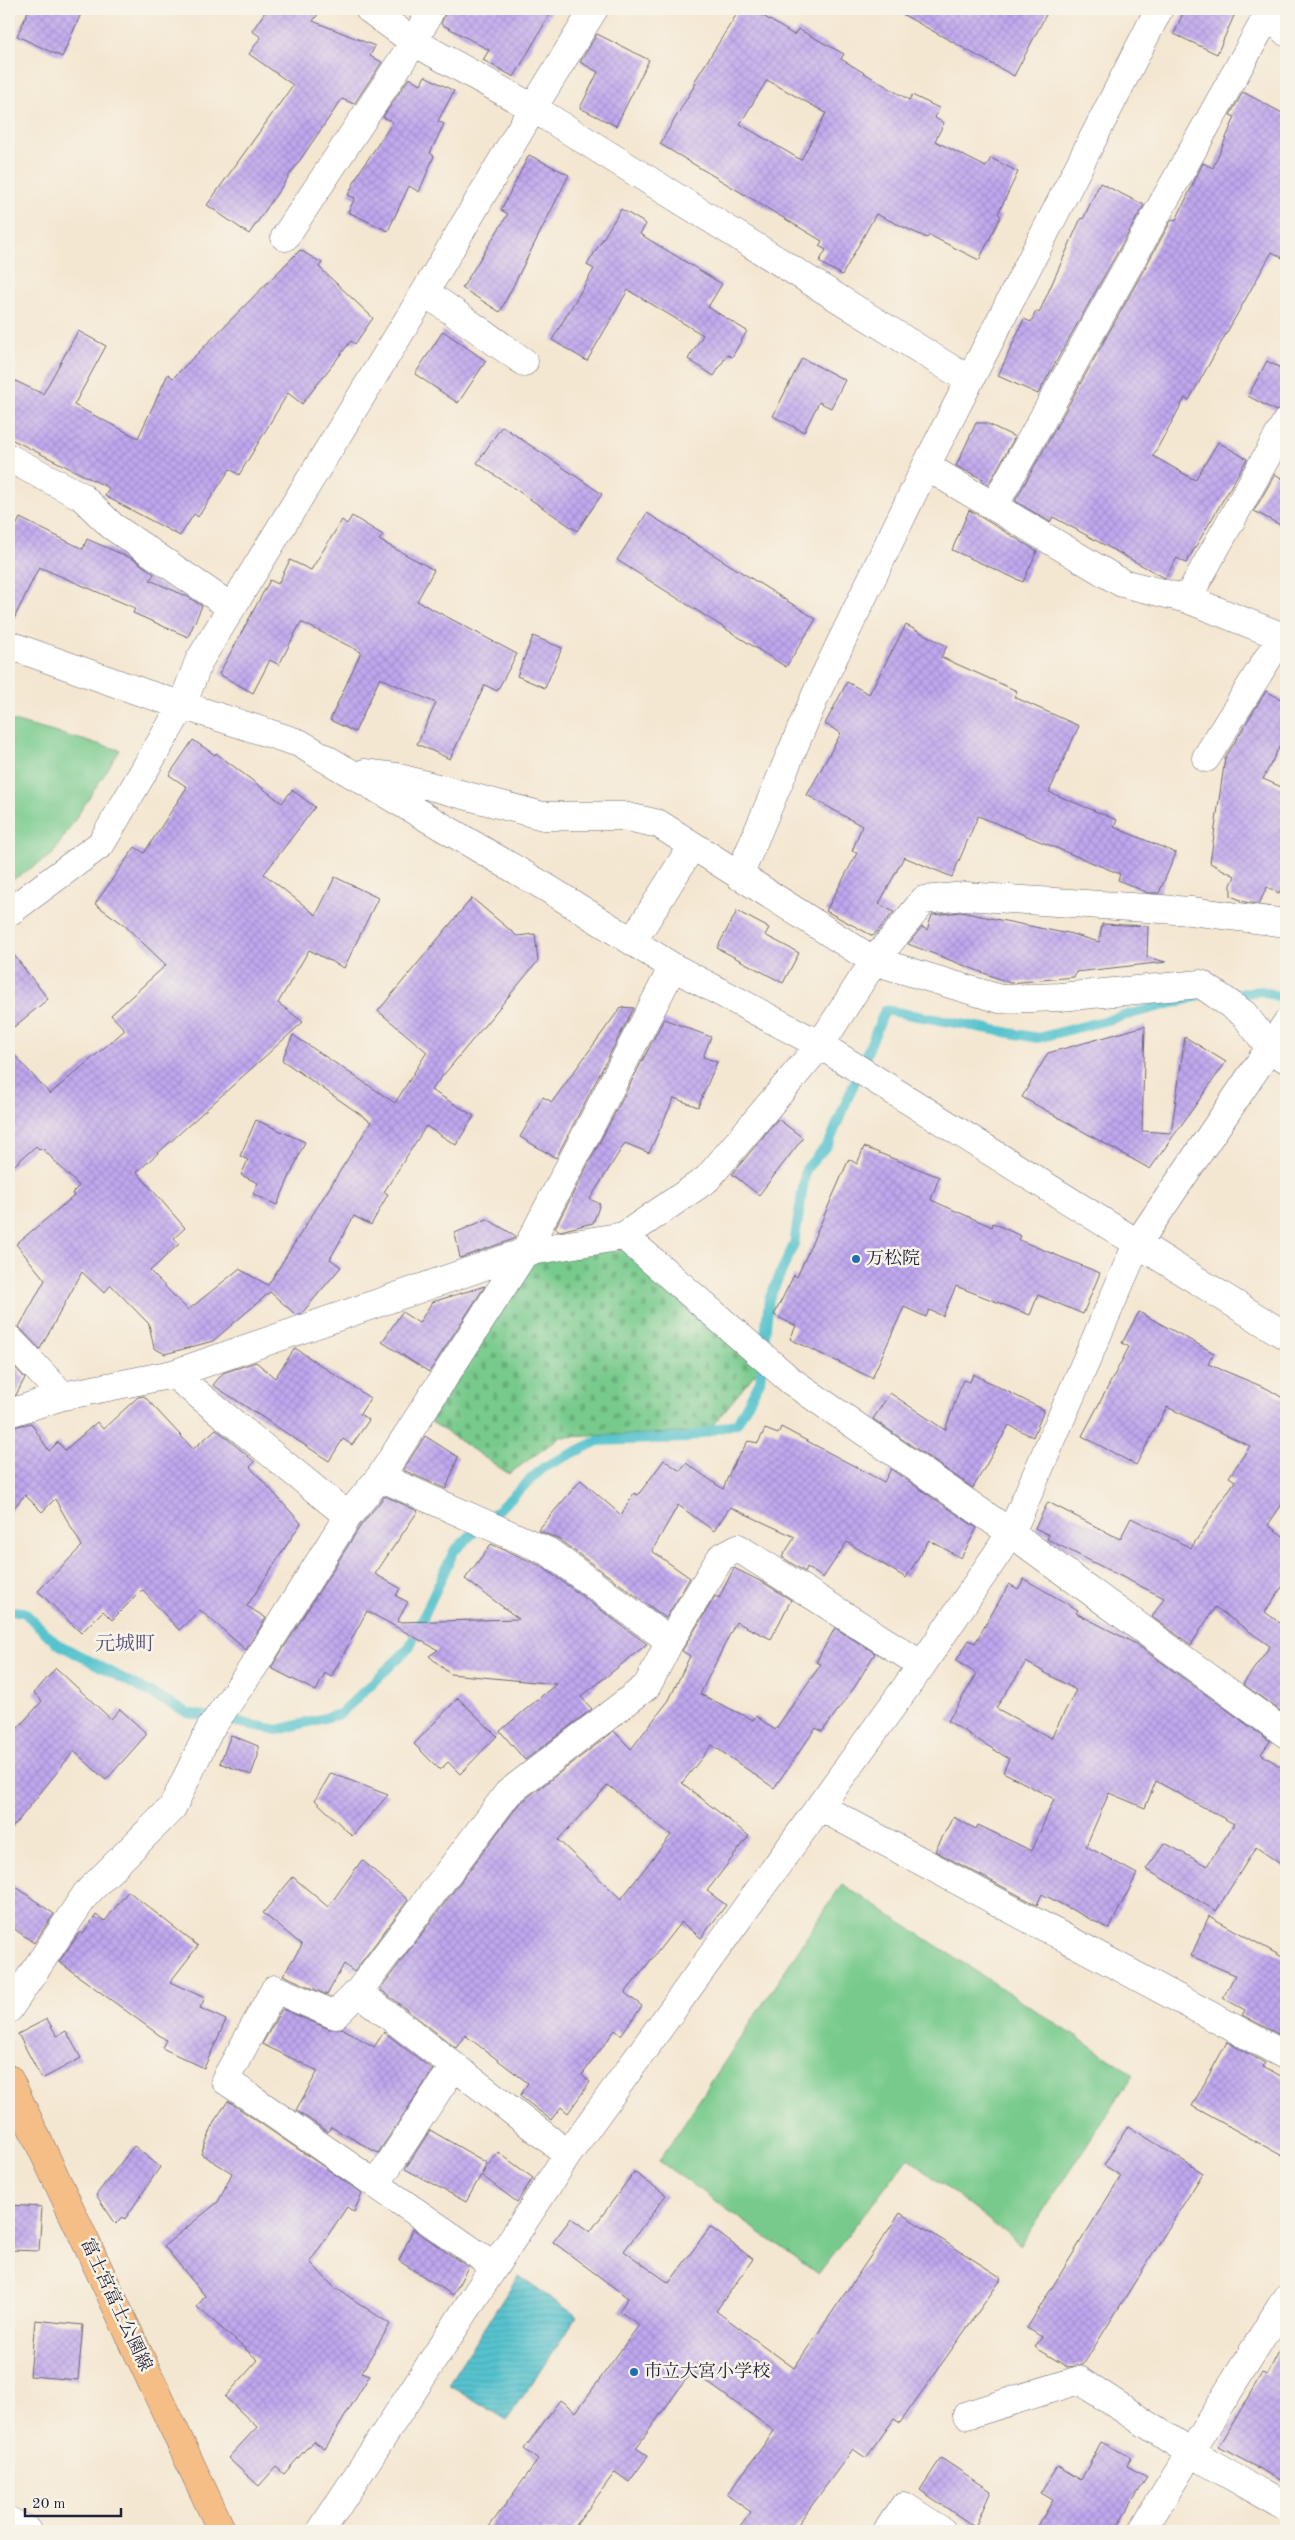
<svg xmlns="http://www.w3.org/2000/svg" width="1295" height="2540" font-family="'Old Standard TT','Noto Serif JP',serif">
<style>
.green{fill:#77ca8c;stroke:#4c7664}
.cemetery{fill:url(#cemetery-stones);stroke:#4c7664}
.water{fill:url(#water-rules);stroke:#3c7284}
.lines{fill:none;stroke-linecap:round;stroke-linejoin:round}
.stream{stroke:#56c3ce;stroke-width:10}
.building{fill:url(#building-cross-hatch);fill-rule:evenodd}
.minor-casing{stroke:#6c6770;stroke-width:29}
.major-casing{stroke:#6c6770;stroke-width:29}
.minor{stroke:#fff;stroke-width:28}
.major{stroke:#f6be87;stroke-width:28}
.poi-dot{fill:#1f6fb2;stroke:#f7f3e8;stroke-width:2}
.labels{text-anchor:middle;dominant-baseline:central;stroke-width:5;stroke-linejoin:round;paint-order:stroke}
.poi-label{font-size:18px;fill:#22223b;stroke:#f7f3e8;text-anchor:start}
.street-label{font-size:18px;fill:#22223b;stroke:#f7f3e8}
.quarter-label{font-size:20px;fill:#59517a;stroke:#f7f3e8}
</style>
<defs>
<pattern id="cemetery-stones" width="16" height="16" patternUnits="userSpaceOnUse" patternTransform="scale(1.25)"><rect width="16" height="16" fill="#77ca8c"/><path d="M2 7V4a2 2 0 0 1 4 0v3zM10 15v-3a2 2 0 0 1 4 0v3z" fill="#67ad7a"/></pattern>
<pattern id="water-rules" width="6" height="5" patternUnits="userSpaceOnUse" patternTransform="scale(1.25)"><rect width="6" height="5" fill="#56c3ce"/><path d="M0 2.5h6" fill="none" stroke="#4ba7b2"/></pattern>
<pattern id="building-cross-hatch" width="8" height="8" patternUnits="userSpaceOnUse" patternTransform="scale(1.25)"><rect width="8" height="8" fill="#bfa7ee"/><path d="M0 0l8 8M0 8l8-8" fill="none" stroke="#a48fcd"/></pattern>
</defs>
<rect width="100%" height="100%" fill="#f7f3e8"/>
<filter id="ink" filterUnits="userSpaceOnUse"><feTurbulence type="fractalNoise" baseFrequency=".02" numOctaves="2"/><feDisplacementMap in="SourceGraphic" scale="10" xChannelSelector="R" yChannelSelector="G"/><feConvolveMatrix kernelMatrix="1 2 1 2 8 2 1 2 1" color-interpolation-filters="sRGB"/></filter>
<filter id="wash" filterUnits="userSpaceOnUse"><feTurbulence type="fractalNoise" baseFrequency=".0096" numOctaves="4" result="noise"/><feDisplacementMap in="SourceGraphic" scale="20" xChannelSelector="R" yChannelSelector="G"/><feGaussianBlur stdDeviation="1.12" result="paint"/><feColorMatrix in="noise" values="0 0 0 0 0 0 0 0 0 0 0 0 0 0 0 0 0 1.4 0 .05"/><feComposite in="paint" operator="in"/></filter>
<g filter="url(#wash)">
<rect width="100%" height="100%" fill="#f4e7d1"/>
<path class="green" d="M 9,720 L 120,750 L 52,855 L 9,882 Z
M 842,1884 L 1133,2074 L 1021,2245 L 908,2158 L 818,2274 L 659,2161 Z"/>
<path class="cemetery" d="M 622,1245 L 762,1365 L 707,1432 L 560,1437 L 509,1474 L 430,1421 L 532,1258 Z"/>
<path class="water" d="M 518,2276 L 577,2316 L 507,2420 L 448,2384 Z"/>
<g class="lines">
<path class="stream" d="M 1225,995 L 1262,991 L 1286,999
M 9,1611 L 24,1612 L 56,1643 L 188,1713 L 278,1730 L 340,1714 L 409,1648 L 454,1551 L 544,1467 L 598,1441 L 686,1438 L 737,1423 L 760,1381 L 769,1299 L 794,1244 L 806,1169 L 829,1143 L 885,1010 L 1038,1038 L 1196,997"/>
</g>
<g id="blocks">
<path class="building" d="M 29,9 L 83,9 L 62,57 L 17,36 Z
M 267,9 L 322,9 L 313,21 L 375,46 L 370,56 L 382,62 L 354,104 L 342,99 L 249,234 L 207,205 L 293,85 L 249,54 L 261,37 L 252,31 Z
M 447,9 L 553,9 L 514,77 L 483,60 L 489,50 L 441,24 Z
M 740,9 L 752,9 L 794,35 L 798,29 L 844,54 L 841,59 L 909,100 L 912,95 L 939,108 L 935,118 L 944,123 L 935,141 L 986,167 L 991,158 L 1018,172 L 998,214 L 1001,216 L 979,260 L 929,235 L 927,238 L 876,214 L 842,275 L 819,262 L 826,250 L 819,246 L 822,241 L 660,144 L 696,83 L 694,82 ZM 767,80 L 826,113 L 801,160 L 740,124 Z
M 893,9 L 1049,9 L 1014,76 Z
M 1185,9 L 1237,9 L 1217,54 L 1174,34 Z
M 597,34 L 649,60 L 616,126 L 580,108 L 598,72 L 580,62 Z
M 425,76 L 454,91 L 438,121 L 444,124 L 430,153 L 434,156 L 419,192 L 409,186 L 388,231 L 348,212 L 355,198 L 348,195 L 360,171 L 393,122 L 383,117 L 409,78 L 421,84 Z
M 1243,92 L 1286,115 L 1286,260 L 1272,252 L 1189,400 L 1185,398 L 1153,456 L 1195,480 L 1218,442 L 1247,459 L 1186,563 L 1177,558 L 1165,578 L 1053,517 L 1050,522 L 1015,501 L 1172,219 L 1176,220 L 1203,163 L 1213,168 L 1235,117 L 1230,115 Z
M 529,155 L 569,175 L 500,312 L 462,288 L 508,214 L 501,210 Z
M 1100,183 L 1144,205 L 1038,394 L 998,376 L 1024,319 L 1031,322 L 1036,311 L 1039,313 L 1081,218 L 1083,219 Z
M 621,209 L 646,224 L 640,234 L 722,284 L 708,307 L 747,331 L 732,357 L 727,355 L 714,376 L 688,359 L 703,335 L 628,290 L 587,361 L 552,340 L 594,269 L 587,265 Z
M 300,250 L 322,263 L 319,267 L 373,318 L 355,344 L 351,341 L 302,404 L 288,393 L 239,475 L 230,469 L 198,517 L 194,514 L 180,536 L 105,496 L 109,488 L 9,438 L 9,378 L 43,394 L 78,331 L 106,346 L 74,405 L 138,438 L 168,374 L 173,378 Z
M 443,331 L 486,361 L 458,403 L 415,374 Z
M 802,358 L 845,380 L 831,408 L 819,402 L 804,432 L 773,416 Z
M 1267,361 L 1286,371 L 1286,406 L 1276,411 L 1248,396 Z
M 976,423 L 986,423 L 1015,437 L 988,485 L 982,481 L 983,479 L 956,466 Z
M 502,426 L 602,494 L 577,531 L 477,463 Z
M 1275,474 L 1286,481 L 1286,528 L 1254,511 Z
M 969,510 L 1037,551 L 1023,582 L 952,550 Z
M 647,513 L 816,619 L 786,667 L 617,560 Z
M 352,516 L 383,535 L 379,540 L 434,570 L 417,601 L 517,654 L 497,691 L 485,685 L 450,759 L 417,744 L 436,703 L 380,678 L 355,732 L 330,720 L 361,652 L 301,622 L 279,665 L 270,660 L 253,693 L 219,674 L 270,580 L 278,584 L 290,560 L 311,570 L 342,520 L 347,524 Z
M 20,518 L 83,549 L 87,539 L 135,560 L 154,574 L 150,580 L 188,597 L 202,606 L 188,637 L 133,613 L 135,608 L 39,567 L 9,629 L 9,540 Z
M 906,625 L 947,646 L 941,657 L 1017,691 L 1014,697 L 1079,726 L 1049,792 L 1117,820 L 1114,827 L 1176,853 L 1159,893 L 1148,893 L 1118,880 L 1120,874 L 978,816 L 952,877 L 904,857 L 879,904 L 894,912 L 873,936 L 826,911 L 857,853 L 852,851 L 862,826 L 807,795 L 841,733 L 825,724 L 847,682 L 869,694 Z
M 533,636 L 562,648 L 545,688 L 517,676 Z
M 1266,691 L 1286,702 L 1286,734 L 1263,779 L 1286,789 L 1286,878 L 1279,893 L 1267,887 L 1259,904 L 1245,902 L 1231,896 L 1231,885 L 1235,876 L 1210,863 L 1225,758 Z
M 193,740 L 215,755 L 216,753 L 282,803 L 292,790 L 315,807 L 264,874 L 316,915 L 335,877 L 378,898 L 344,968 L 309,950 L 278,1003 L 303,1022 L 137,1172 L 185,1228 L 174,1238 L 179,1244 L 150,1271 L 188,1310 L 239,1269 L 268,1285 L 371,1122 L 282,1060 L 293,1035 L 395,1103 L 427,1052 L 378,1011 L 472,898 L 517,936 L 535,934 L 538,961 L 431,1090 L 474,1116 L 456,1145 L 426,1126 L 384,1192 L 388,1194 L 371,1225 L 354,1216 L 330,1259 L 341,1267 L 302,1313 L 296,1315 L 270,1292 L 213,1341 L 165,1354 L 154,1348 L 149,1324 L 111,1285 L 104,1293 L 82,1272 L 40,1349 L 19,1327 L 45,1280 L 16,1244 L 74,1196 L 72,1193 L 79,1186 L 42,1148 L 40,1150 L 36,1146 L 9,1170 L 9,1049 L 50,1094 L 125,1030 L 111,1015 L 166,965 L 123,924 L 95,904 L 135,847 L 144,853 L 187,787 L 169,775 Z
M 737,911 L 769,928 L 765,935 L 799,953 L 783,983 L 717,948 Z
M 961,912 L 1064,933 L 1065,932 L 1099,942 L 1102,924 L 1148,926 L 1147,957 L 1166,962 L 1076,972 L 1074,977 L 1010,983 L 908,944 L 922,927 L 927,930 L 932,915 Z
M 9,949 L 48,999 L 9,1031 Z
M 621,1007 L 634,1008 L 556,1158 L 520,1137 L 543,1097 L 552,1102 Z
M 664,1019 L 711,1037 L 703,1057 L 717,1062 L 698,1107 L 674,1098 L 649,1153 L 625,1143 L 590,1199 L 600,1204 L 593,1223 L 560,1231 L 555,1228 Z
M 1145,1026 L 1142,1131 L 1171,1133 L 1185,1037 L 1226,1062 L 1150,1169 L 1022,1097 L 1048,1053 Z
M 778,1119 L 803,1138 L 759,1195 L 732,1174 Z
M 256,1120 L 305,1142 L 277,1205 L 253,1194 L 258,1183 L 241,1175 L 248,1160 L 240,1156 Z
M 864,1147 L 939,1177 L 931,1200 L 992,1227 L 993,1223 L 1021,1236 L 1019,1240 L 1100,1273 L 1083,1314 L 1038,1295 L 1030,1315 L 956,1286 L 943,1316 L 929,1310 L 926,1317 L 904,1307 L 872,1378 L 790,1339 L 796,1326 L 774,1315 L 794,1275 L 797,1277 L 849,1159 L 857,1164 Z
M 487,1219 L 516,1236 L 514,1239 L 460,1258 L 455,1233 Z
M 485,1286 L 429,1372 L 382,1342 L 402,1312 L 419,1323 L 432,1302 Z
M 1139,1312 L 1214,1353 L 1208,1364 L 1268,1389 L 1286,1400 L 1286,1498 L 1268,1525 L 1286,1538 L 1286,1581 L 1265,1612 L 1284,1626 L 1286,1623 L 1286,1715 L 1243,1684 L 1270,1646 L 1215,1607 L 1191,1645 L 1152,1617 L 1164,1598 L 1047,1539 L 1049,1535 L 1035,1528 L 1048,1502 L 1120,1539 L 1131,1518 L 1191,1548 L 1235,1481 L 1229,1477 L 1250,1446 L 1167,1407 L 1136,1465 L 1082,1436 L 1129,1347 L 1122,1343 Z
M 295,1348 L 370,1398 L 360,1414 L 369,1420 L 352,1445 L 343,1439 L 329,1461 L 213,1385 L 223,1373 L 256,1362 L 275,1378 Z
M 9,1361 L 25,1378 L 16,1395 L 9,1397 Z
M 973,1374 L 1044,1410 L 1033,1437 L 1009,1425 L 973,1488 L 873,1419 L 890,1393 L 945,1430 L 963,1380 L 970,1382 Z
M 144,1396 L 193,1449 L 216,1429 L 255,1462 L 250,1467 L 301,1523 L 247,1606 L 266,1618 L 246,1650 L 200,1610 L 179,1630 L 142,1590 L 112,1620 L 103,1611 L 81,1633 L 38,1591 L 82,1546 L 55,1499 L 42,1512 L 25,1495 L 9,1513 L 9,1428 L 31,1423 L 49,1451 L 58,1442 L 65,1450 L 97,1422 L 103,1429 L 138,1397 Z
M 781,1427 L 884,1482 L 891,1469 L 977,1528 L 961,1558 L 929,1540 L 906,1578 L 847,1542 L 823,1578 L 807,1567 L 805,1572 L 782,1557 L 795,1537 L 730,1507 L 714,1531 L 678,1505 L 652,1551 L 690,1578 L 666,1618 L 558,1539 L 538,1530 L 581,1480 L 621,1515 L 634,1493 L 638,1495 L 664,1460 L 680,1471 L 686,1463 L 723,1489 L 732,1467 L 748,1441 L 758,1443 L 765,1429 L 778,1434 Z
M 425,1436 L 458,1457 L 446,1489 L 403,1470 Z
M 385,1496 L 418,1511 L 375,1574 L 400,1588 L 396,1596 L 408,1602 L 397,1622 L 519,1619 L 465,1579 L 491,1544 L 541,1566 L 647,1644 L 581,1697 L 592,1709 L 525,1760 L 500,1731 L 556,1684 L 450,1674 L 429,1656 L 438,1650 L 367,1611 L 331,1677 L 325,1673 L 316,1691 L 271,1668 L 361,1525 Z
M 734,1568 L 764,1583 L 791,1600 L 771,1639 L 736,1622 L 700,1694 L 753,1720 L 756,1716 L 775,1730 L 821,1664 L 816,1662 L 835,1628 L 875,1653 L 856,1685 L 822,1732 L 816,1728 L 774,1788 L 712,1745 L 682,1783 L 749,1836 L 707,1891 L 726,1905 L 701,1938 L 681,1922 L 625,1993 L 642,2006 L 621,2035 L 615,2030 L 582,2075 L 590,2082 L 568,2113 L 561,2107 L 551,2120 L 520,2096 L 528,2083 L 465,2035 L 456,2048 L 380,1989 L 519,1804 L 614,1731 L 631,1749 L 669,1700 L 690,1656 L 682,1651 L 715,1596 L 719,1598 ZM 608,1785 L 671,1835 L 621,1899 L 558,1840 Z
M 1024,1579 L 1078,1610 L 1076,1613 L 1136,1644 L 1270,1741 L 1261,1754 L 1286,1770 L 1286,1868 L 1256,1847 L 1216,1911 L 1146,1869 L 1165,1843 L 1207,1866 L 1234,1824 L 1156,1781 L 1145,1808 L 1109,1793 L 1086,1846 L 1137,1874 L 1109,1929 L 1042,1894 L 1037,1905 L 935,1851 L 953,1817 L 976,1829 L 978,1825 L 1032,1851 L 1054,1799 L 1003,1772 L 1009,1759 L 948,1721 L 977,1674 L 956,1661 L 969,1640 L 975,1643 L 1009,1584 L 1018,1589 ZM 1026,1662 L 1076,1690 L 1051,1738 L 996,1708 Z
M 56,1668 L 111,1719 L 120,1709 L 147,1734 L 106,1780 L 74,1751 L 9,1832 L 9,1738 L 42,1701 L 34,1693 Z
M 458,1698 L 497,1736 L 460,1774 L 448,1762 L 440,1770 L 414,1744 Z
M 231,1735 L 258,1746 L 258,1756 L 251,1775 L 220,1763 Z
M 331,1773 L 388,1795 L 352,1836 L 315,1800 Z
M 362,1860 L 408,1900 L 354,1972 L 344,1964 L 327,1995 L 283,1975 L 302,1945 L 263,1913 L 293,1877 L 328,1907 Z
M 9,1882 L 54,1914 L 34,1943 L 9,1925 Z
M 128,1891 L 198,1946 L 170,1982 L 205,1998 L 200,2008 L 226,2020 L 204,2068 L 162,2048 L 166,2040 L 59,1962 L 80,1932 L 83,1934 L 96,1915 L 105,1921 Z
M 1209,1916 L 1286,1959 L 1286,2023 L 1280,2035 L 1242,2015 L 1245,2010 L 1223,1998 L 1235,1975 L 1191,1956 Z
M 282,2009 L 329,2029 L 342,2028 L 374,2047 L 384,2032 L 433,2070 L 378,2153 L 331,2127 L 328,2132 L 296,2110 L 318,2071 L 262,2044 Z
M 47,2019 L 57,2036 L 66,2031 L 81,2058 L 42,2079 L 18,2034 Z
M 1227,2042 L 1265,2063 L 1263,2066 L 1286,2079 L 1286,2158 L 1192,2106 Z
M 228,2101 L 362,2193 L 354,2212 L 347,2207 L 310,2262 L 333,2286 L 390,2324 L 362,2372 L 370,2375 L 325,2449 L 313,2441 L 284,2474 L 276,2467 L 259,2486 L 228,2458 L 257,2427 L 225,2397 L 258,2360 L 197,2307 L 205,2296 L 164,2246 L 218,2202 L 232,2173 L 201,2154 L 215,2120 Z
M 1128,2126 L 1203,2173 L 1083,2365 L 1067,2367 L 1035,2347 L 1042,2337 L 1027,2328 L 1121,2176 L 1104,2165 Z
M 430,2130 L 487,2163 L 482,2174 L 498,2152 L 533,2178 L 517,2202 L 481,2175 L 466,2202 L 405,2169 Z
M 134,2146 L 160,2167 L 125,2219 L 123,2217 L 116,2224 L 96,2195 Z
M 634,2172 L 666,2195 L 624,2251 L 669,2283 L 710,2227 L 753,2259 L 716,2311 L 794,2368 L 900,2213 L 1002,2278 L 900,2423 L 894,2419 L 866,2458 L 853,2449 L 793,2531 L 737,2531 L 751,2512 L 727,2495 L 774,2431 L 692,2371 L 636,2448 L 648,2456 L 629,2482 L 615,2472 L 572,2531 L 486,2531 L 538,2460 L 524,2449 L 560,2400 L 576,2412 L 639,2325 L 619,2311 L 628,2298 L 553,2242 L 571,2218 L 590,2232 Z
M 9,2205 L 42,2207 L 39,2251 L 9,2250 Z
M 413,2229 L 468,2267 L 453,2295 L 399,2261 Z
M 35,2320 L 83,2325 L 78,2380 L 30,2376 Z
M 1286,2338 L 1286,2483 L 1219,2447 L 1262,2373 L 1267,2375 Z
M 1101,2442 L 1131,2457 L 1127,2466 L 1147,2477 L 1115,2531 L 1035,2531 L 1053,2500 L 1041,2493 L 1058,2466 L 1081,2480 Z
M 941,2458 L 991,2491 L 975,2527 L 920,2490 Z"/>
</g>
</g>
<g filter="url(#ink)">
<use href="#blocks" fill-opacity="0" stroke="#6c6770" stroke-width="1"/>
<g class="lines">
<g class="minor-casing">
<path id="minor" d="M 369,9 L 414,42 L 533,108 L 969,380
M 1265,9 L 1286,32
M 285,237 L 414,42 L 431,9
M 425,292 L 524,362
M 9,458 L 81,496 L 112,526 L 231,607
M 926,466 L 1122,583 L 1187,599 L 1286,638
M 994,506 L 1269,13
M 1187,599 L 1286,422
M 9,645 L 141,692 L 299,743 L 547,888 L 673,967 L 820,1045 L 1286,1336
M 1206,758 L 1281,637
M 364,773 L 396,777 L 543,816 L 623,816 L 659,824 L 874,961 L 1000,999 L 1060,997 L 1201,984 L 1244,1014 L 1270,1048 L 1286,1059
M 739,876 L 817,692 L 926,466 L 1159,9
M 9,912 L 101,844 L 182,706 L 199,661 L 425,292 L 533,108 L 594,9
M 633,941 L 692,846
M 624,1236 L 791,1381 L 1011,1533 L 1286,1734
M 9,1339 L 63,1396
M 173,1374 L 348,1516
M 9,1413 L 63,1396 L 173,1374 L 525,1252 L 624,1236 L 707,1179 L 820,1045 L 874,961 L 924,900 L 965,896 L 1191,911 L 1286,923
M 380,1477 L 549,1552 L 670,1641
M 820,1807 L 1286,2056
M 358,1992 L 335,2015 L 275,1989 L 225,2080 L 494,2266
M 9,2009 L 86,1894 L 172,1808 L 210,1729 L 256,1663 L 348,1516 L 380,1477 L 525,1252 L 673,967
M 568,2154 L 358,1992 L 508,1793 L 647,1686 L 670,1641 L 721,1557 L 738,1548 L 922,1665
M 376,2184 L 454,2066
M 967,2415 L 1079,2380 L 1191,2453 L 1286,2507
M 9,2521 L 28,2531
M 321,2531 L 568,2154 L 922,1665 L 1011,1533 L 1137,1244 L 1286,1024
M 887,2531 L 904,2506 L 942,2531
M 1142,2531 L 1286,2298"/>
</g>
<g class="major-casing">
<path id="major" d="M 9,2079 L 222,2531"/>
</g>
<use href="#minor" class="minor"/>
<use href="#major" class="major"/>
</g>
</g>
<g class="poi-dot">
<circle cx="856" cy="1259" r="5"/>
<circle cx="634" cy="2372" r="5"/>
</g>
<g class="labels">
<g class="poi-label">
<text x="866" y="1259">万松院</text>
<text x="644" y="2372">市立大宮小学校</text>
</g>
<g class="street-label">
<text transform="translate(116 2305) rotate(65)">富士宮富士公園線</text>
</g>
<g class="quarter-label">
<text x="125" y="1645">元城町</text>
</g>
</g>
<rect width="1295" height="2540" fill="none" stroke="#f7f3e8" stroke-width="30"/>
<path d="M25 2508v8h96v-8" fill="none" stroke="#22223b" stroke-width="2.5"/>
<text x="32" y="2508" font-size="15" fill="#22223b" stroke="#f7f3e8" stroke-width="4" paint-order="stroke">20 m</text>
</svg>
